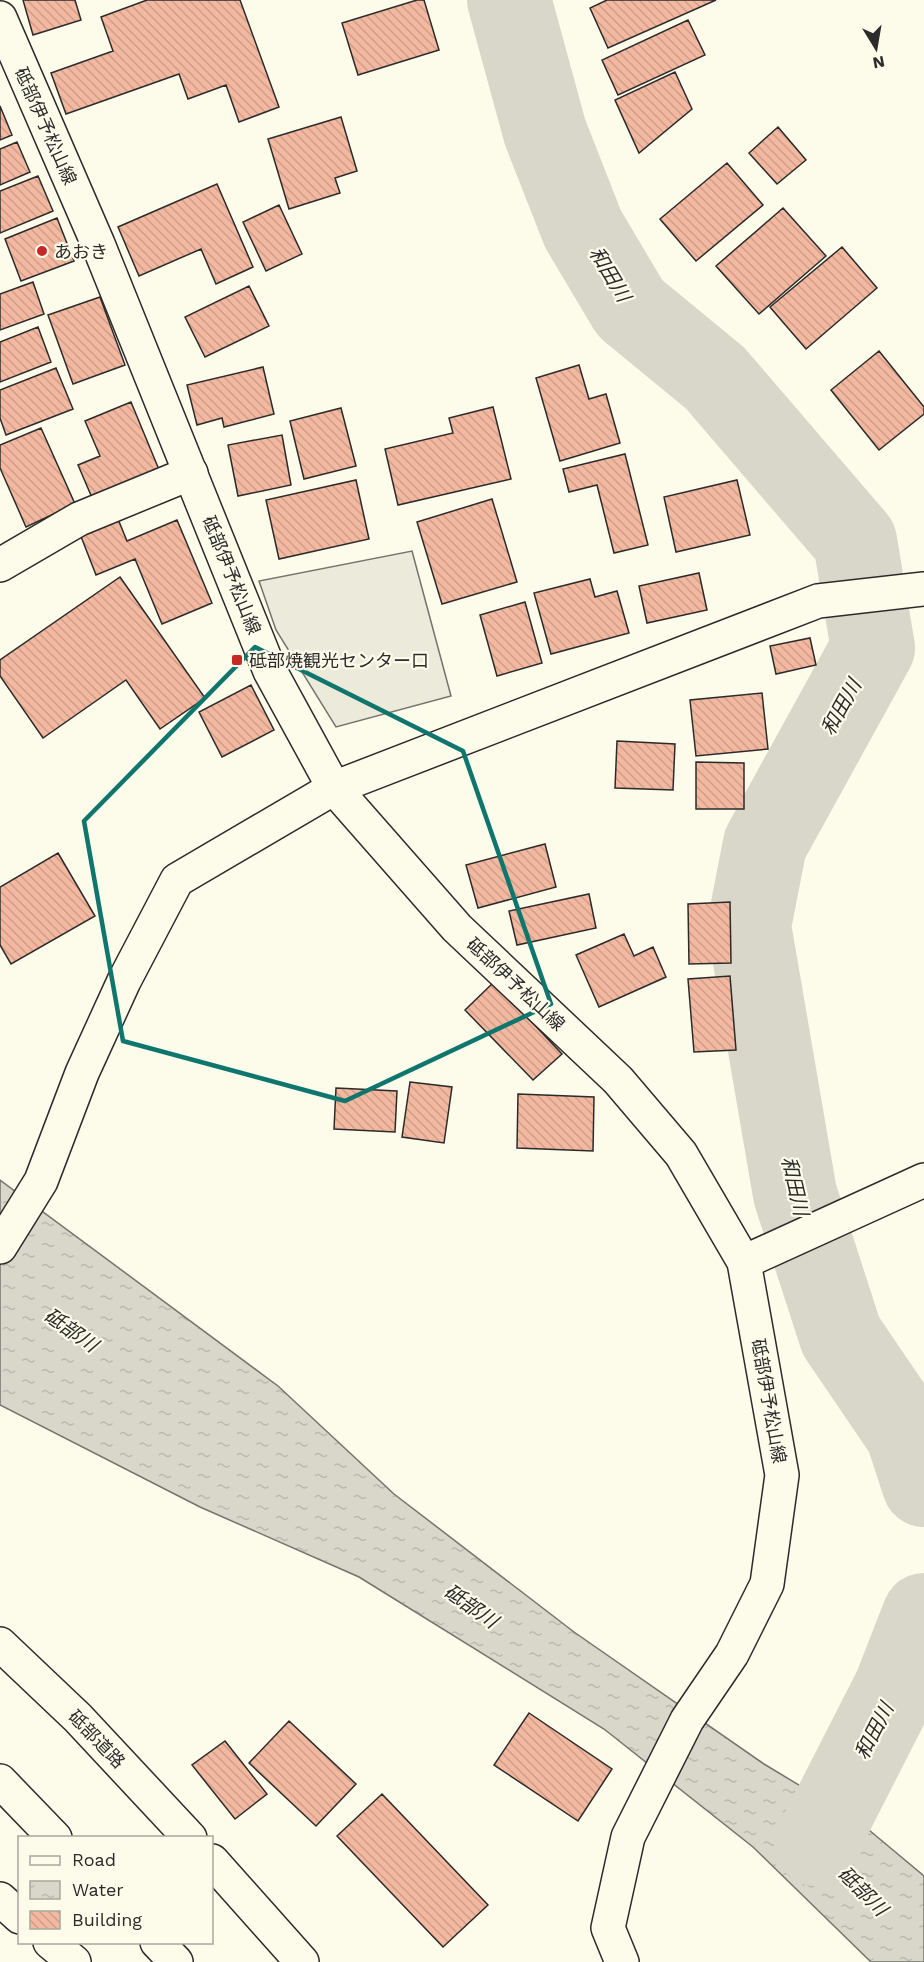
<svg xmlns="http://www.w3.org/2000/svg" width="924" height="1962" font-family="'Work Sans','Noto Sans JP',sans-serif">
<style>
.parking{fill:#eceadb;stroke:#74746e;stroke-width:1.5}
.water{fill:url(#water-ripples);stroke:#74746e;stroke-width:1.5}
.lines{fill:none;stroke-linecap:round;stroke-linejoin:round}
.river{stroke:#d8d7c9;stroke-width:84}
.building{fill:url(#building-back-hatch);stroke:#2b2b2b;stroke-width:1.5}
.street-casing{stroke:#2b2b2b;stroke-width:36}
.secondary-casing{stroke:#2b2b2b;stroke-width:36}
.highway-casing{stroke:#2b2b2b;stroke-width:36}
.street{stroke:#fdfbea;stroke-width:33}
.secondary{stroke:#fdfbea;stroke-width:33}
.highway{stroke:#fdfbea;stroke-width:33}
.marked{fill:none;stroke:#0f766e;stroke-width:4.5;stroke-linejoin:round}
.poi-dot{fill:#c62828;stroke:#fdfbea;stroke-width:2}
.labels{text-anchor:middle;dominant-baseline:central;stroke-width:4.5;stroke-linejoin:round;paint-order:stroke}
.street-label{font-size:18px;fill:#2b2b2b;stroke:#fdfbea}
.poi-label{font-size:18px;fill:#2b2b2b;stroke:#fdfbea;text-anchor:start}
.water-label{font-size:20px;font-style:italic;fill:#2b2b2b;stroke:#fdfbea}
</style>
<defs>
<pattern id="water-ripples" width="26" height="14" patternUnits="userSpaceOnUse" patternTransform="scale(1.5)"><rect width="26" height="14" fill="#d8d7c9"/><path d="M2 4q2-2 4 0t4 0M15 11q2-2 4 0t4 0" fill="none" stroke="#bab9ad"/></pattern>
<pattern id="building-back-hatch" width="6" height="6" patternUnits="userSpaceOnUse" patternTransform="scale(1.5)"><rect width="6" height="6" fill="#f2b8a0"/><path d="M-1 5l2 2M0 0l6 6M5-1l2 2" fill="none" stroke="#d09e8a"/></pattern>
</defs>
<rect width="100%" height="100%" fill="#fdfbea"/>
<path class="parking" d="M 412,551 L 451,696 L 336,727 L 276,630 L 259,581 Z"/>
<path class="water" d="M 0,1180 L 278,1386 L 394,1494 L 574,1632 L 764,1764 L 857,1820 L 924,1876 L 924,1962 L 871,1962 L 753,1847 L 604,1729 L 359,1577 L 200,1507 L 0,1405 Z"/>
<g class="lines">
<path class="river" d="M 509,0 L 545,132 L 583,229 L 630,308 L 715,378 L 855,541 L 873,648 L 765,844 L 749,926 L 795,1194 L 841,1336 L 907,1433 L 924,1485
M 816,1844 L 896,1687 L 924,1615"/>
</g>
<path class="building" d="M 23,0 L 75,0 L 81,20 L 33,35 Z
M 147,0 L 240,0 L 279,107 L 239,122 L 226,85 L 188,99 L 179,74 L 66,114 L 51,73 L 113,51 L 101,17 Z
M 417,0 L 424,0 L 439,50 L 358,75 L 342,23 Z
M 607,0 L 716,0 L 608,48 L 590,8 Z
M 688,20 L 705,55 L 618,95 L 602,60 Z
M 675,72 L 692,109 L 639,153 L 615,100 Z
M 0,106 L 12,135 L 0,140 Z
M 341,117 L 357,171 L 335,178 L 340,193 L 289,209 L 268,139 Z
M 778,127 L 806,160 L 777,184 L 749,153 Z
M 17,142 L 30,172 L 0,185 L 0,149 Z
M 727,163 L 763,205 L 696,261 L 660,219 Z
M 38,176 L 53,211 L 0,233 L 0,191 Z
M 217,184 L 253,267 L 216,284 L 201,249 L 139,276 L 118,227 Z
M 279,205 L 302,254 L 266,271 L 243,222 Z
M 783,208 L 826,256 L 759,314 L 716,266 Z
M 57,218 L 74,261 L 21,281 L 5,239 Z
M 842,247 L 877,288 L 806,349 L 770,307 Z
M 33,282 L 44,314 L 0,330 L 0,294 Z
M 249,286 L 269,326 L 205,357 L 185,317 Z
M 100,297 L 125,365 L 73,384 L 48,315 Z
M 38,327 L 51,362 L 0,382 L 0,342 Z
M 879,351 L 924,407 L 924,414 L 879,450 L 831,390 Z
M 579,365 L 589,399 L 606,394 L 620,443 L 560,461 L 536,378 Z
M 263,367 L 274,414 L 224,427 L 222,418 L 197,425 L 187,385 Z
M 56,368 L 73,409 L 6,435 L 0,418 L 0,390 Z
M 131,402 L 160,472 L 93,500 L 78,465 L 100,456 L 85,421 Z
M 493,407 L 511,479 L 398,505 L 385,449 L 453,433 L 449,418 Z
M 341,408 L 356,466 L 304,479 L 290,421 Z
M 41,428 L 75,504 L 26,527 L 0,468 L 0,445 Z
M 282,435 L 291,485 L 238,496 L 228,445 Z
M 625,454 L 648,545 L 614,553 L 597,485 L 569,492 L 563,469 Z
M 356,480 L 369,539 L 279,559 L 266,500 Z
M 737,480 L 750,535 L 676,552 L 664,497 Z
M 492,499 L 517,582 L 442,604 L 417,522 Z
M 118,519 L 127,541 L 177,520 L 212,603 L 162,624 L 135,559 L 96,575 L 80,534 Z
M 699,573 L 707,610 L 647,623 L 639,586 Z
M 120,577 L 205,698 L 160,729 L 126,680 L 43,738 L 0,676 L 0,660 Z
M 590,579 L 595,597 L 617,591 L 629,633 L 551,654 L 534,593 Z
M 525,602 L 542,663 L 497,676 L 480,615 Z
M 810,638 L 816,665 L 776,674 L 770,646 Z
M 251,685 L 274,730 L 222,757 L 199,712 Z
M 762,693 L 768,749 L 696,756 L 690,700 Z
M 617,741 L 675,744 L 673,790 L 615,788 Z
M 696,762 L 744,763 L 744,809 L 696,809 Z
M 545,844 L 556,887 L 478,908 L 466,865 Z
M 58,853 L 95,916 L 11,964 L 0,945 L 0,887 Z
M 589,894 L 596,928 L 517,945 L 509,911 Z
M 730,902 L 731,963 L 689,964 L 688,904 Z
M 624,934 L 634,956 L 653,947 L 666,977 L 599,1007 L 576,955 Z
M 730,976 L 736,1050 L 694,1052 L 688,979 Z
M 494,982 L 562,1054 L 533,1080 L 465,1010 Z
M 410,1082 L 452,1087 L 444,1143 L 402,1137 Z
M 336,1088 L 397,1091 L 395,1132 L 334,1129 Z
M 518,1094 L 594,1097 L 593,1151 L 517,1148 Z
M 529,1713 L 612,1769 L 578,1821 L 494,1765 Z
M 289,1721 L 356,1784 L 316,1826 L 249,1763 Z
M 225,1741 L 267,1794 L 235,1819 L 192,1765 Z
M 382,1794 L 488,1905 L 443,1947 L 337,1836 Z"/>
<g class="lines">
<g class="street-casing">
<path id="street" d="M 0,565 L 79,519 L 191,473
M 0,1247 L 41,1181 L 82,1073 L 124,981 L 177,880 L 334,788 L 818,601 L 924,589
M 744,1262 L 924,1180
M 0,1899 L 20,1917
M 50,1942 L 74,1962"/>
</g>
<g class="secondary-casing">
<path id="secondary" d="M 0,18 L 98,244 L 270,671 L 334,788 L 457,928 L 618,1080 L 681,1154 L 744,1262 L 782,1475 L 767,1584 L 732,1654 L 687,1720 L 628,1837 L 608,1928 L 622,1962"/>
</g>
<g class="highway-casing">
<path id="highway" d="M 0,1644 L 78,1718 L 190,1838
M 0,1781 L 55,1838
M 212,1861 L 302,1962
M 157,1942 L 176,1962"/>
</g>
<use href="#street" class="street"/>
<use href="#secondary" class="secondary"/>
<use href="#highway" class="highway"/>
</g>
<path class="marked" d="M 255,647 L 463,751 L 551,1004 L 345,1101 L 123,1041 L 84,821 Z"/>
<g class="poi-dot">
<circle cx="42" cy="251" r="6"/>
<rect x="231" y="654" width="12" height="12" rx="3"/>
</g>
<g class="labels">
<g class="street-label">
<text transform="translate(46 126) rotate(66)">砥部伊予松山線</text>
<text transform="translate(232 575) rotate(68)">砥部伊予松山線</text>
<text transform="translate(516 984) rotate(43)">砥部伊予松山線</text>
<text transform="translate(769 1401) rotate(80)">砥部伊予松山線</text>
<text transform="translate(97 1739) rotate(46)">砥部道路</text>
</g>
<g class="poi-label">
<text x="54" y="251">あおき</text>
<text x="249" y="660">砥部焼観光センター口</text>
</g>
<g class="water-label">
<text transform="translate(610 274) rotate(59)">和田川</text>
<text transform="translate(841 707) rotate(-61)">和田川</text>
<text transform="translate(795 1186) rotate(77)">和田川</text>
<text transform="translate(71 1330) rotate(35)">砥部川</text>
<text transform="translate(471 1606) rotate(35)">砥部川</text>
<text transform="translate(874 1731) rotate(-63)">和田川</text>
<text transform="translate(863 1891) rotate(45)">砥部川</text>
</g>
</g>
<rect x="18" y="1836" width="195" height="108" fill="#fdfbea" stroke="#a9a89e" stroke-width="1.5"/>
<rect x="30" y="1856" width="30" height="9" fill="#fdfbea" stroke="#a9a89e" stroke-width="1.5"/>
<text x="72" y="1866" font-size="18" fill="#2b2b2b">Road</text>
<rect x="30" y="1881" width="30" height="18" fill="url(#water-ripples)" stroke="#a9a89e" stroke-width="1.5"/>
<text x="72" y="1896" font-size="18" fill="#2b2b2b">Water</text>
<rect x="30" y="1911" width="30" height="18" fill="url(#building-back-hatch)" stroke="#a9a89e" stroke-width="1.5"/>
<text x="72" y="1926" font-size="18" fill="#2b2b2b">Building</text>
<g transform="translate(876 48) rotate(169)" stroke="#fdfbea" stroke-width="4.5" paint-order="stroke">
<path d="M0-4.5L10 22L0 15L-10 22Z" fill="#2b2b2b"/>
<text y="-9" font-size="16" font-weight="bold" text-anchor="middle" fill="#2b2b2b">N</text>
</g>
</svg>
